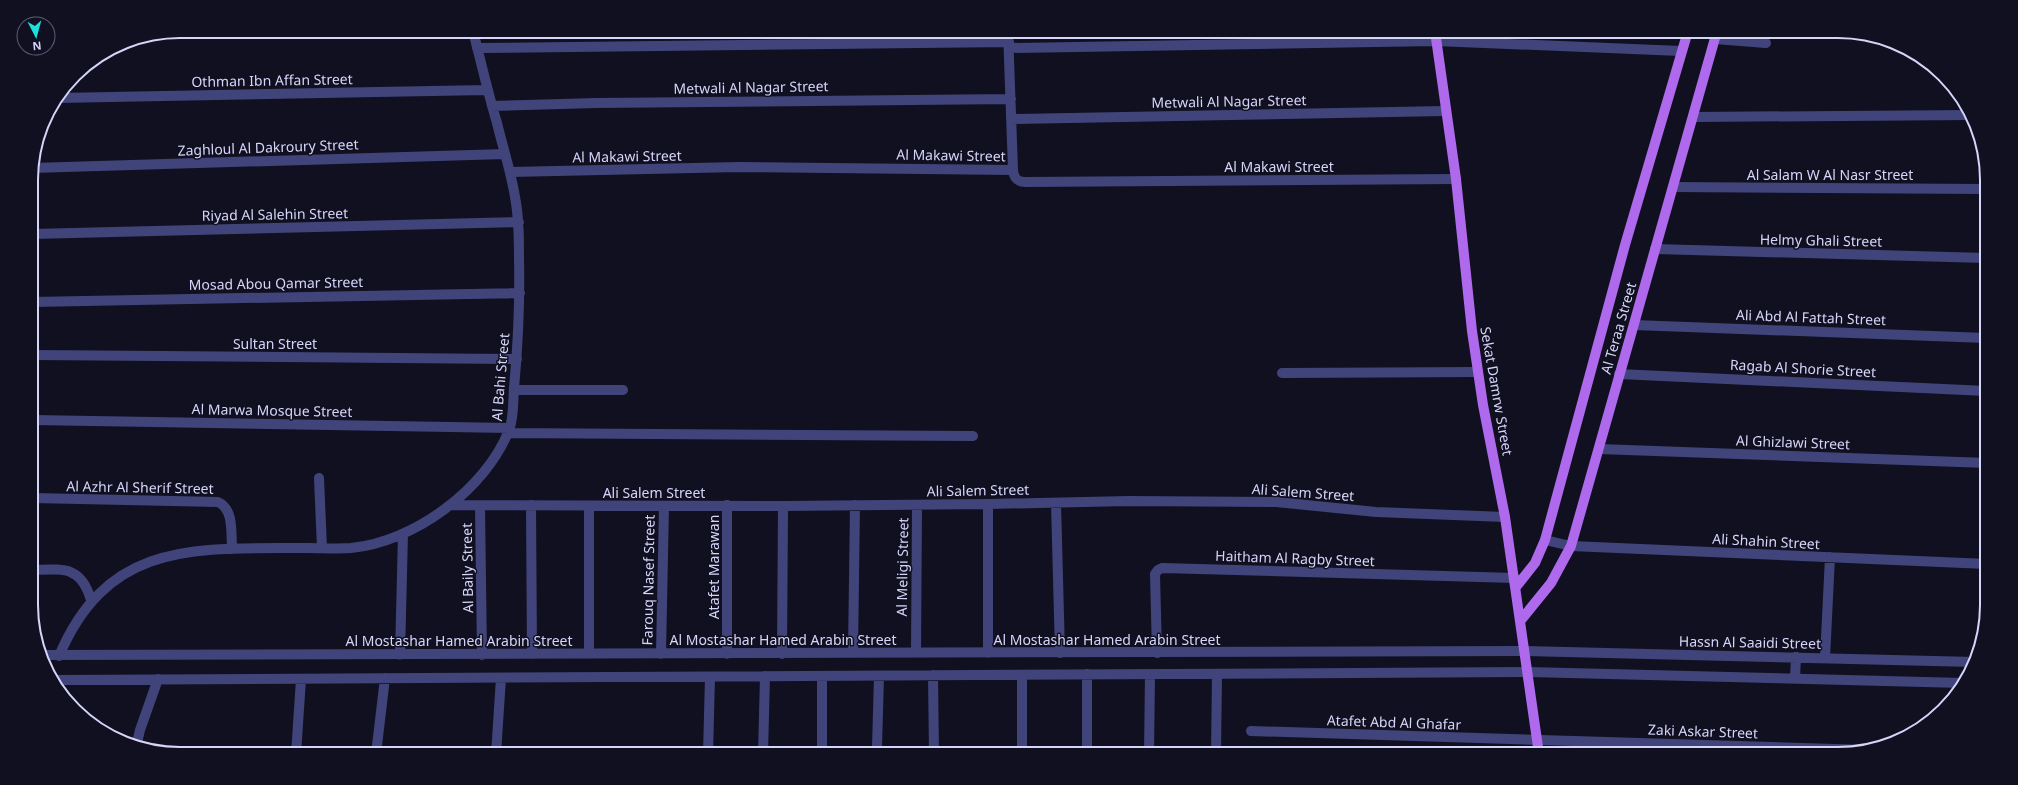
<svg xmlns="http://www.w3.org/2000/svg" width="2018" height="785" font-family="'Noto Sans',sans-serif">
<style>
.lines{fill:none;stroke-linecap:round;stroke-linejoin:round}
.minor{stroke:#41447a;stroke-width:10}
.major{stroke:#ae69ec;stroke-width:10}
.labels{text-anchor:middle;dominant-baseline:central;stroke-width:3;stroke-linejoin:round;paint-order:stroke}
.street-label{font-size:14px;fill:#d5d5fa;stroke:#111020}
.rim{fill:none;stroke:#d5d5fa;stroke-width:2}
</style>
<rect width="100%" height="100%" fill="#111020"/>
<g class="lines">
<path class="minor" d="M 1008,31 L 1013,170
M 1715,39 L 1766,43
M 477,48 L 1009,42
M 1009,48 L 1436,41 L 1681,51
M 58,98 L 487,90
M 492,106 L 596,103 L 1011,99
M 1693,117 L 1971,115
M 1011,119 L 1446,111
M 32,168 L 505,154
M 510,172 L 739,167 L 1013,170 C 1014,179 1018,182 1026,182 L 1456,179
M 1673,187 L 1986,189
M 32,234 L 519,222
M 1655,249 L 1986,258
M 32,302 L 520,293
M 1634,325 L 1986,338
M 32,355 L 517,359
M 1282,373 L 1478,372
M 1619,374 L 1986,391
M 514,390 L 623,390
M 33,420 L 510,428
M 508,433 L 973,436
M 1599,449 L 1987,463
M 319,478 L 322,548
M 33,498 L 218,502 C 234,509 231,533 232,549
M 1056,503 L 1060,653
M 988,504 L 988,653
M 450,505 L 783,506 L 988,504 L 1129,501 L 1276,502 L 1376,512 L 1505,517
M 531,505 L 532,654
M 480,506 L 482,655
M 1545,540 L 1571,546 L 1987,564
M 33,570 C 64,569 81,566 91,600
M 853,653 L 855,505
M 916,653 L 917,505
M 1157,653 L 1155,574 L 1158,570 L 1162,568 L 1515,578
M 589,654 L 589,506
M 661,654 L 664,506
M 727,654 L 727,505
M 782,654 L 783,506
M 41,655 L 1525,651 L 1975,662
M 400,655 L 403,534
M 59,656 C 109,538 199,549 308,548 C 323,548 337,549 351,548 C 414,542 486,489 509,430 C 514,418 513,401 514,388 C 518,345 520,302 519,259 C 519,238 519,218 515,197 C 511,172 503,148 497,123 C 488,93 481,62 473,31
M 1825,658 L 1830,557
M 933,675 L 934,754
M 1022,675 L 1022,754
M 1795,678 L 1796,657
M 53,680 L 1528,672 L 1963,683
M 1251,731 L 1868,750
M 136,747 L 140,730 L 158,679
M 877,747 L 879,676
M 296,754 L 301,679
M 376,754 L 385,678
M 496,754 L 501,678
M 708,754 L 710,677
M 763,754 L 765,676
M 822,754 L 822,676
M 1087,754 L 1087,674
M 1149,754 L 1150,674
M 1216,754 L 1217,674"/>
<path class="major" d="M 1435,31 L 1456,179 L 1472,331 L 1483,405 L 1505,517 L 1539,754
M 1516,587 L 1535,563 L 1545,540 L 1625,245 L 1688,31
M 1521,620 L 1551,583 L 1571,546 L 1717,31"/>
</g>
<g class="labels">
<g class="street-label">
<text transform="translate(272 80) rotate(-1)">Othman Ibn Affan Street</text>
<text transform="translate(751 87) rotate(-1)">Metwali Al Nagar Street</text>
<text transform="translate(1229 101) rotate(-1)">Metwali Al Nagar Street</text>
<text transform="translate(268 147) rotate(-2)">Zaghloul Al Dakroury Street</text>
<text transform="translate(951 155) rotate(1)">Al Makawi Street</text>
<text transform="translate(627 156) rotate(-1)">Al Makawi Street</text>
<text x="1279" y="166">Al Makawi Street</text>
<text x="1830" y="174">Al Salam W Al Nasr Street</text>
<text transform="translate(275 214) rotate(-1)">Riyad Al Salehin Street</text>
<text transform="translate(1821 240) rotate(1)">Helmy Ghali Street</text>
<text transform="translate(276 283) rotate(-1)">Mosad Abou Qamar Street</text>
<text transform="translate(1811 317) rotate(2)">Ali Abd Al Fattah Street</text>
<text transform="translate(1618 328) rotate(-74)">Al Teraa Street</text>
<text x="275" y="343">Sultan Street</text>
<text transform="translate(1803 368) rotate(3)">Ragab Al Shorie Street</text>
<text transform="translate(500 377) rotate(-85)">Al Bahi Street</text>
<text transform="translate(1497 391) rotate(80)">Sekat Damrw Street</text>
<text transform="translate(272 410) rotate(1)">Al Marwa Mosque Street</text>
<text transform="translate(1793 442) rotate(2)">Al Ghizlawi Street</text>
<text transform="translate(140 487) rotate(1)">Al Azhr Al Sherif Street</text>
<text transform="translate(978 490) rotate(-1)">Ali Salem Street</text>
<text x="654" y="492">Ali Salem Street</text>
<text transform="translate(1303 492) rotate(4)">Ali Salem Street</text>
<text transform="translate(1766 541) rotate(3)">Ali Shahin Street</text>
<text transform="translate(1295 558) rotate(2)">Haitham Al Ragby Street</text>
<text transform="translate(713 567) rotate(-90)">Atafet Marawan</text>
<text transform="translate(902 567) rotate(-89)">Al Meligi Street</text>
<text transform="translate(467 568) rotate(-91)">Al Baily Street</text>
<text transform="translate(648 580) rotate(-89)">Farouq Nasef Street</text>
<text x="783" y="639">Al Mostashar Hamed Arabin Street</text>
<text x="1107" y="639">Al Mostashar Hamed Arabin Street</text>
<text x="459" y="640">Al Mostashar Hamed Arabin Street</text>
<text transform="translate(1750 642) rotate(1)">Hassn Al Saaidi Street</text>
<text transform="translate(1394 722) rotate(2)">Atafet Abd Al Ghafar</text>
<text transform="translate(1703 731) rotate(2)">Zaki Askar Street</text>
</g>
</g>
<path d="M0 0H2018V785H0ZM180 38H1838A142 142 0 0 1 1980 180V605A142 142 0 0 1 1838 747H180A142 142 0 0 1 38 605V180A142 142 0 0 1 180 38Z" fill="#111020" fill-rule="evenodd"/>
<path class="rim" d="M180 38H1838A142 142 0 0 1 1980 180V605A142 142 0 0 1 1838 747H180A142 142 0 0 1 38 605V180A142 142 0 0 1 180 38Z"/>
<g transform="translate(36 36) rotate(174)"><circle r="19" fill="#111020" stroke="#5f5f77"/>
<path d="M0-3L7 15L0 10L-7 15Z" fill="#1cdfde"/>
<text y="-6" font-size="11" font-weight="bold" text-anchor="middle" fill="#d5d5fa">N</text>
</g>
</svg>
